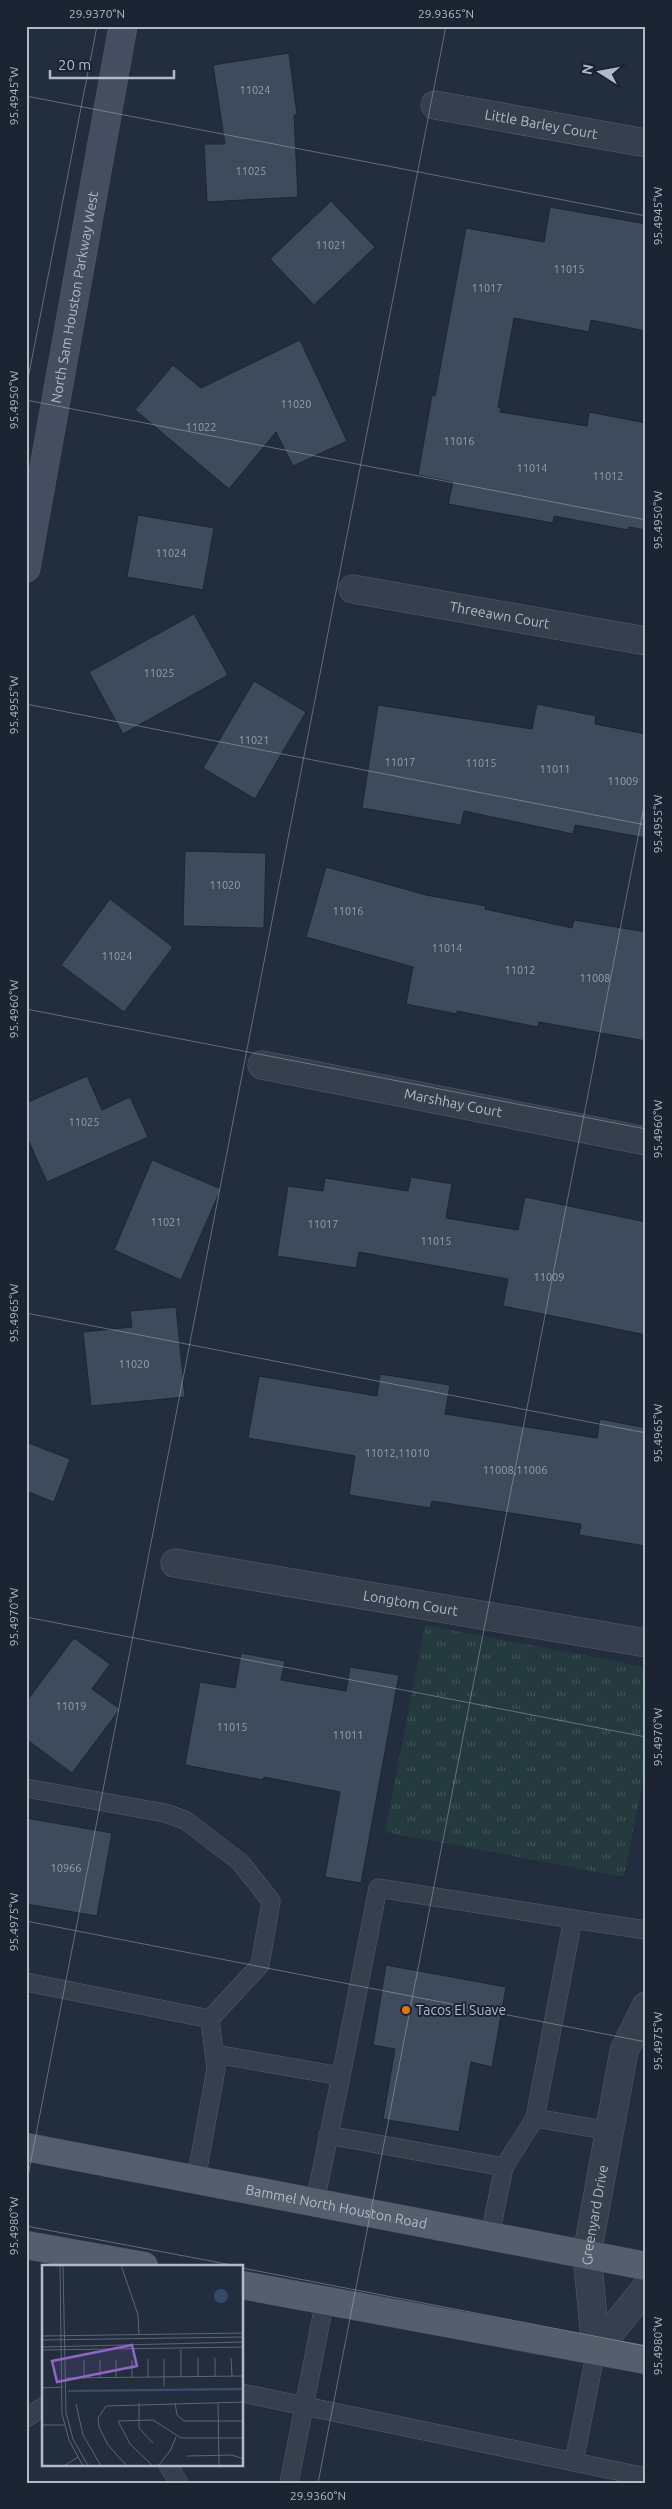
<svg xmlns="http://www.w3.org/2000/svg" width="672" height="2509" font-family="Ubuntu,sans-serif">
<style>
.park{fill:url(#park-tufts)}
.building{fill:#3e4b5c;stroke:#1d2634}
.lines{fill:none;stroke-linecap:round;stroke-linejoin:round}
.lane-casing{stroke:#545d6b;stroke-width:19}
.street-casing{stroke:#545d6b;stroke-width:29}
.secondary-casing{stroke:#545d6b;stroke-width:29}
.primary-casing{stroke:#3f4856;stroke-width:29}
.lane{stroke:#363f4d;stroke-width:18}
.street{stroke:#363f4d;stroke-width:28}
.secondary{stroke:#444e60;stroke-width:28}
.primary{stroke:#545e6d;stroke-width:28}
.ticks{fill:none;stroke:#b2bac8;stroke-width:1;stroke-opacity:0.45}
.food-dot{fill:#e8710a;stroke:#1b2432;stroke-width:2}
.labels{text-anchor:middle;dominant-baseline:central;stroke-width:4;stroke-linejoin:round;paint-order:stroke}
.number-label{font-size:11px;fill:#959ead}
.street-label{font-size:14px;fill:#b2bac8;stroke:#1b2432}
.poi-label{font-size:14px;fill:#b2bac8;stroke:#1b2432;text-anchor:start}
.inset-river{fill:none;stroke:#374a67;stroke-width:2.5}
.inset-road{fill:none;stroke:#5c6575;stroke-width:1}
.view{fill:#9165c3;fill-opacity:0.15;stroke:#9165c3;stroke-width:2.5}
.inset-edge{fill:none;stroke:#b2bac8;stroke-width:2.5}
.neatline{fill:none;stroke:#b2bac8;stroke-width:2}
.ticks-label{font-size:12px;text-anchor:middle;fill:#b2bac8}
</style>
<defs>
<pattern id="park-tufts" width="24" height="20" patternUnits="userSpaceOnUse" patternTransform="scale(1.25)"><rect width="24" height="20" fill="#243a3e"/><path d="M3 7l-1-3M5 7V3M7 7l1-3M15 17l-1-3M17 17v-4M19 17l1-3" fill="none" stroke="#415458"/></pattern>
</defs>
<rect width="100%" height="100%" fill="#222d3d"/>
<path class="park" d="M 425,1625 L 646,1667 L 646,1765 L 624,1877 L 385,1832 Z"/>
<path class="building" d="M 289,53 L 297,115 L 294,115 L 298,197 L 207,202 L 204,144 L 225,144 L 213,65 Z
M 331,201 L 375,247 L 314,305 L 270,259 Z
M 550,207 L 646,224 L 646,331 L 591,320 L 589,332 L 514,318 L 498,407 L 501,408 L 500,412 L 587,426 L 589,412 L 646,423 L 646,530 L 629,527 L 628,530 L 554,516 L 553,523 L 448,504 L 453,482 L 418,475 L 432,395 L 435,396 L 466,228 L 544,242 Z
M 300,340 L 347,441 L 293,466 L 276,432 L 229,489 L 135,410 L 173,365 L 201,388 Z
M 138,515 L 214,528 L 203,590 L 127,577 Z
M 194,614 L 228,675 L 123,734 L 89,672 Z
M 254,681 L 306,712 L 255,799 L 203,768 Z
M 537,704 L 596,716 L 595,724 L 646,734 L 646,838 L 575,825 L 573,834 L 464,811 L 461,825 L 362,808 L 378,705 L 532,729 Z
M 185,851 L 266,853 L 264,928 L 183,926 Z
M 326,867 L 426,895 L 486,906 L 485,909 L 572,928 L 574,920 L 646,932 L 646,1041 L 539,1022 L 538,1027 L 457,1011 L 457,1014 L 406,1004 L 413,967 L 306,937 Z
M 110,899 L 173,947 L 124,1012 L 61,965 Z
M 87,1076 L 102,1110 L 130,1097 L 148,1137 L 47,1182 L 26,1135 L 26,1103 Z
M 152,1160 L 221,1189 L 181,1280 L 114,1250 Z
M 411,1177 L 452,1184 L 446,1218 L 518,1230 L 525,1197 L 646,1222 L 646,1335 L 503,1306 L 508,1279 L 359,1252 L 356,1268 L 277,1256 L 288,1186 L 323,1191 L 325,1178 L 408,1191 Z
M 176,1307 L 185,1397 L 91,1406 L 83,1332 L 132,1327 L 130,1311 Z
M 380,1374 L 450,1385 L 445,1414 L 597,1438 L 600,1419 L 646,1428 L 646,1546 L 579,1535 L 581,1524 L 432,1501 L 430,1508 L 349,1495 L 355,1456 L 248,1438 L 259,1376 L 377,1396 Z
M 26,1442 L 70,1459 L 54,1502 L 26,1491 Z
M 74,1638 L 110,1664 L 92,1689 L 120,1709 L 72,1773 L 26,1739 L 26,1702 Z
M 241,1653 L 285,1661 L 281,1680 L 346,1691 L 350,1667 L 399,1675 L 361,1883 L 325,1877 L 340,1792 L 264,1777 L 263,1780 L 185,1765 L 200,1682 L 235,1688 Z
M 26,1818 L 112,1833 L 97,1916 L 26,1904 Z
M 386,1965 L 506,1987 L 492,2067 L 471,2062 L 459,2132 L 383,2119 L 395,2049 L 373,2045 Z"/>
<g class="lines">
<g class="lane-casing">
<path id="lane" d="M 26,1788 L 165,1813 L 185,1820 L 240,1862 L 271,1901 L 260,1965 L 210,2019
M 26,1982 L 210,2019 L 216,2069 L 196,2179
M 215,2054 L 341,2076 L 315,2202
M 341,2076 L 378,1888 L 573,1919
M 610,2131 L 535,2118 L 573,1919 L 646,1930
M 328,2135 L 504,2167 L 490,2235
M 504,2167 L 535,2118
M 242,2393 L 646,2477
M 26,2418 L 44,2406
M 574,2462 L 596,2350
M 168,2465 L 179,2483
M 289,2483 L 325,2300"/>
</g>
<g class="street-casing">
<g id="street">
<path id="s1" d="M 435,105 L 646,143"/>
<path id="s2" d="M 353,589 L 646,641"/>
<path id="s3" d="M 262,1065 L 646,1141"/>
<path id="s4" d="M 175,1563 L 646,1643"/>
<path id="s5" d="M 596,2350 L 587,2254 L 624,2051 L 646,2006"/>
<path d="M 596,2350 L 646,2288"/>
</g>
</g>
<g class="secondary-casing">
<g id="secondary">
<path id="s6" d="M 26,568 L 123,26"/>
</g>
</g>
<g class="primary-casing">
<g id="primary">
<path id="s7" d="M 26,2147 L 646,2266"/>
<path d="M 26,2245 L 144,2266"/>
<path d="M 242,2285 L 646,2360"/>
</g>
</g>
<use href="#lane" class="lane"/>
<use href="#street" class="street"/>
<use href="#secondary" class="secondary"/>
<use href="#primary" class="primary"/>
</g>
<path class="ticks" d="M 26,96 L 646,216M 26,389 L 97,26M 26,400 L 646,520M 26,704 L 646,825M 26,1009 L 646,1129M 26,1313 L 646,1433M 26,1617 L 646,1737M 26,1921 L 646,2042M 26,2186 L 446,26M 26,2226 L 237,2266M 242,2268 L 646,2346M 318,2483 L 646,796"/>
<circle class="food-dot" cx="406" cy="2010" r="5"/>
<g class="labels">
<g class="number-label">
<text x="255" y="90">11024</text>
<text x="251" y="171">11025</text>
<text x="331" y="245">11021</text>
<text x="569" y="269">11015</text>
<text x="487" y="288">11017</text>
<text x="296" y="404">11020</text>
<text x="201" y="427">11022</text>
<text x="459" y="441">11016</text>
<text x="532" y="468">11014</text>
<text x="608" y="476">11012</text>
<text x="171" y="553">11024</text>
<text x="159" y="673">11025</text>
<text x="254" y="740">11021</text>
<text x="400" y="762">11017</text>
<text x="481" y="763">11015</text>
<text x="555" y="769">11011</text>
<text x="623" y="781">11009</text>
<text x="225" y="885">11020</text>
<text x="348" y="911">11016</text>
<text x="447" y="948">11014</text>
<text x="117" y="956">11024</text>
<text x="520" y="970">11012</text>
<text x="595" y="978">11008</text>
<text x="84" y="1122">11025</text>
<text x="166" y="1222">11021</text>
<text x="323" y="1224">11017</text>
<text x="436" y="1241">11015</text>
<text x="549" y="1277">11009</text>
<text x="134" y="1364">11020</text>
<text x="397" y="1453">11012,11010</text>
<text x="515" y="1470">11008,11006</text>
<text x="71" y="1706">11019</text>
<text x="232" y="1727">11015</text>
<text x="348" y="1735">11011</text>
<text x="66" y="1868">10966</text>
</g>
<g class="street-label">
<text stroke="none"><textPath href="#s1" startOffset="108">Little Barley Court</textPath></text>
<text stroke="none"><textPath href="#s6" startOffset="275">North Sam Houston Parkway West</textPath></text>
<text stroke="none"><textPath href="#s2" startOffset="149">Threeawn Court</textPath></text>
<text stroke="none"><textPath href="#s3" startOffset="195">Marshhay Court</textPath></text>
<text stroke="none"><textPath href="#s4" startOffset="239">Longtom Court</textPath></text>
<text stroke="none"><textPath href="#s7" startOffset="316">Bammel North Houston Road</textPath></text>
<text stroke="none"><textPath href="#s5" startOffset="136">Greenyard Drive</textPath></text>
</g>
<g class="poi-label">
<text x="416" y="2010">Tacos El Suave</text>
</g>
</g>
<g transform="translate(42 2265)">
<rect width="201" height="201" fill="#222d3d"/>
<path d="M172 31a7 7 0 1 1 14 0a7 7 0 1 1-14 0Z" fill="#374a67"/>
<path class="inset-river" d="M 26,126 L 202,124"/>
<path class="inset-road" d="M 18,0 L 20,149 L 27,175 L 41,201M 21,0 L 24,148 L 31,174 L 46,201M 79,0 L 96,50 L 97,70M 0,71 L 202,68M 0,75 L 202,72M 0,82 L 202,77M 139,84 L 139,112M 0,85 L 202,82M 156,93 L 156,112M 173,93 L 173,112M 189,93 L 190,111M 106,94 L 106,113M 122,94 L 122,121M 42,95 L 42,114M 74,95 L 74,113M 90,95 L 90,113M 23,113 L 202,111M 58,113 L 58,95M 0,123 L 21,122M 176,137 L 177,201M 97,138 L 97,163 L 111,178M 133,138 L 135,150 L 142,156 L 202,156M 34,139 L 41,170 L 59,201M 0,160 L 22,160M 145,191 L 190,190 L 202,194M 22,201 L 36,192M 85,201 L 66,180 L 57,162 L 56,153 L 64,141 L 202,137M 111,201 L 88,179 L 76,156 L 111,155 L 139,173 L 202,173M 116,201 L 128,186 L 134,172"/>
<path class="view" d="M 90,80 L 95,101 L 15,117 L 10,96 Z"/>
<rect width="201" height="201" class="inset-edge"/>
</g>
<rect width="672" height="2509" fill="none" stroke="#1b2432" stroke-width="55"/>
<g transform="translate(600 72) rotate(281)" stroke="#1b2432" stroke-width="4" paint-order="stroke">
<path d="M0-4L9 19L0 12L-9 19Z" fill="#b2bac8"/>
<text y="-8" font-size="14" font-weight="bold" text-anchor="middle" fill="#b2bac8">N</text>
</g>
<path d="M50 70v8h124v-8" fill="none" stroke="#b2bac8" stroke-width="2.5"/>
<text x="58" y="70" font-size="15" fill="#b2bac8" stroke="#1b2432" stroke-width="4" paint-order="stroke">20 m</text>
<rect x="28" y="28" width="616" height="2454" class="neatline"/>
<g class="ticks-label">
<text x="97" y="18">29.9370°N</text>
<text x="446" y="18">29.9365°N</text>
<text transform="translate(14 96) rotate(-90)" y="4">95.4945°W</text>
<text transform="translate(658 216) rotate(-90)" y="4">95.4945°W</text>
<text transform="translate(14 400) rotate(-90)" y="4">95.4950°W</text>
<text transform="translate(658 520) rotate(-90)" y="4">95.4950°W</text>
<text transform="translate(14 705) rotate(-90)" y="4">95.4955°W</text>
<text transform="translate(658 824) rotate(-90)" y="4">95.4955°W</text>
<text transform="translate(14 1009) rotate(-90)" y="4">95.4960°W</text>
<text transform="translate(658 1129) rotate(-90)" y="4">95.4960°W</text>
<text transform="translate(14 1313) rotate(-90)" y="4">95.4965°W</text>
<text transform="translate(658 1433) rotate(-90)" y="4">95.4965°W</text>
<text transform="translate(14 1617) rotate(-90)" y="4">95.4970°W</text>
<text transform="translate(658 1737) rotate(-90)" y="4">95.4970°W</text>
<text transform="translate(14 1922) rotate(-90)" y="4">95.4975°W</text>
<text transform="translate(658 2041) rotate(-90)" y="4">95.4975°W</text>
<text transform="translate(14 2226) rotate(-90)" y="4">95.4980°W</text>
<text transform="translate(658 2346) rotate(-90)" y="4">95.4980°W</text>
<text x="318" y="2500">29.9360°N</text>
</g>
</svg>
